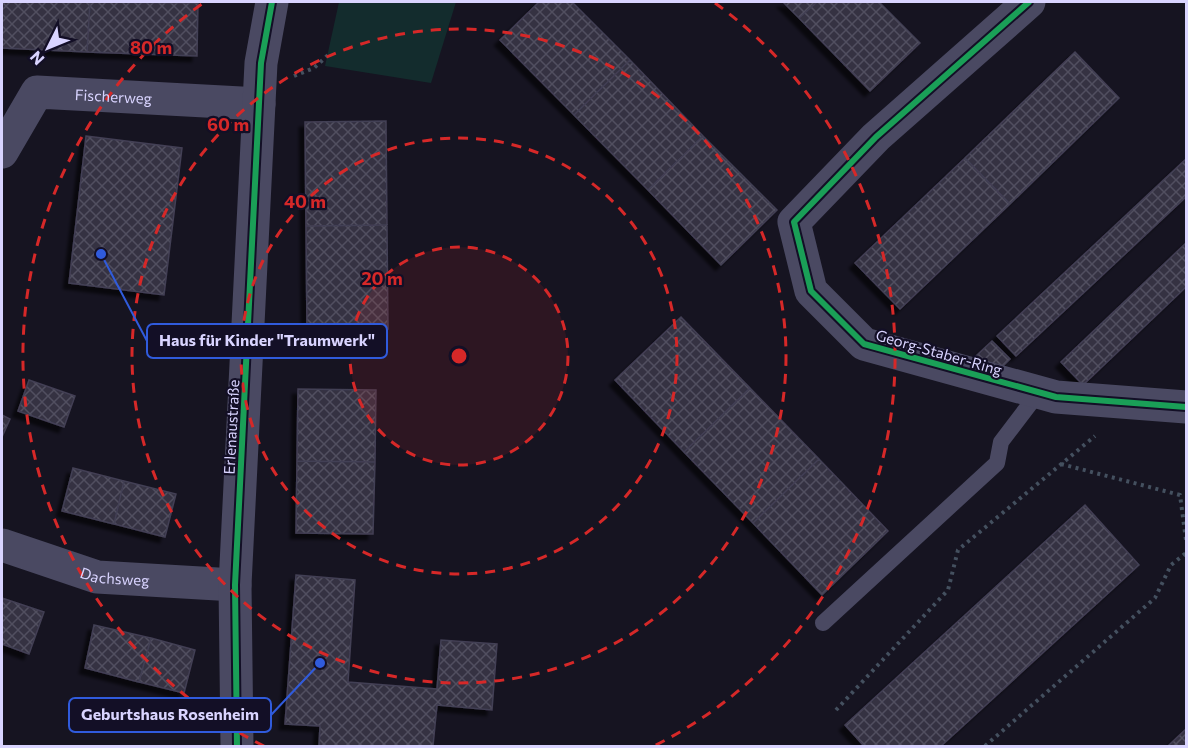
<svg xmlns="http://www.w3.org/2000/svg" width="1188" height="748" font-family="Commissioner,sans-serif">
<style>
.park{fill:#132c2d}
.building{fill:url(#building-cross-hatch);stroke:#433f54;stroke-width:1.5;filter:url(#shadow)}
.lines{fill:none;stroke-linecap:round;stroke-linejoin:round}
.path{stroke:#44505f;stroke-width:4;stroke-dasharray:3 4.5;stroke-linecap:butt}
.service{stroke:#4a4962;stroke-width:16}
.minor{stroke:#4a4962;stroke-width:33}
.cycleway-casing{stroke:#130f26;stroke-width:10}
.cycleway{stroke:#1a9f57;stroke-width:6}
.ring{fill:none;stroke:#d62828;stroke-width:3;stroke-dasharray:10 8}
.labels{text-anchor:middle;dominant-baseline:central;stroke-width:4.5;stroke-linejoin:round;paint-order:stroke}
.street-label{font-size:15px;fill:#d9d4ff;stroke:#130f26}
.centre{fill:#d62828;stroke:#130f26;stroke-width:3}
.ring-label{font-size:18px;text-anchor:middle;font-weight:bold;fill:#d62828;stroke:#130f26;stroke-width:4.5;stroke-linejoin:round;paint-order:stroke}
.leader{fill:none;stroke:#305bdc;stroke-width:2}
.callout-dot{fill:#305bdc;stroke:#130f26;stroke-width:2}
.callout{fill:#130f26;stroke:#305bdc;stroke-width:2}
.callout-label{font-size:16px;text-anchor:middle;font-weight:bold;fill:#d9d4ff}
</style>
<defs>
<pattern id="building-cross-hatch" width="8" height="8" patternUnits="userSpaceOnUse" patternTransform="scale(1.5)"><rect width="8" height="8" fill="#343243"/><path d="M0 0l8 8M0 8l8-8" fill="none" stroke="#514f5f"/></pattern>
<filter id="shadow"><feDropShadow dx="-5.5" dy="5.5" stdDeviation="1.5" flood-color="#0009"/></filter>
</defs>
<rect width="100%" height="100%" fill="#161421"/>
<path class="park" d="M 339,2 L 456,2 L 431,83 L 325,66 Z"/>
<path class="building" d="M 2,2 L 90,2 L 87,52 L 2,48 Z
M 90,2 L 198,3 L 197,56 L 87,52 Z
M 539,2 L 572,2 L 630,60 L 574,115 L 500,40 Z
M 783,2 L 817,2 L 799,18 Z
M 817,2 L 879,2 L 920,43 L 870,91 L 799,18 Z
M 1075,52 L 1119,98 L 1010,204 L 965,158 Z
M 630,60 L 703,136 L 648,190 L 574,115 Z
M 386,121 L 387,225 L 306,226 L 305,122 Z
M 86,136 L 182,148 L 164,295 L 69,283 Z
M 703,136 L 777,210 L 721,265 L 648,190 Z
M 965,158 L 1010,204 L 900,309 L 855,263 Z
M 1186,159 L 1186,197 L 1016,356 L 997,336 Z
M 387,225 L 388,329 L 307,330 L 306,226 Z
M 1186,243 L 1186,287 L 1083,385 L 1061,362 Z
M 681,317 L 750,388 L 684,452 L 615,380 Z
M 992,341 L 1010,359 L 995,374 L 976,356 Z
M 29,380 L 75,396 L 64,427 L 18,411 Z
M 750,388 L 819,459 L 753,523 L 684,452 Z
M 298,389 L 376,390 L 375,462 L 297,461 Z
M 2,415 L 10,419 L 2,437 Z
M 819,459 L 888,531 L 822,595 L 753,523 Z
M 297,461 L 375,462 L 373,534 L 296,533 Z
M 73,468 L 124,481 L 114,524 L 62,511 Z
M 124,481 L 176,494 L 165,537 L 114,524 Z
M 1085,505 L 1139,565 L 941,746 L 864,746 L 845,725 Z
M 296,575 L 355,580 L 348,682 L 437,689 L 441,640 L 497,644 L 492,710 L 437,705 L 433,746 L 319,746 L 320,726 L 285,724 Z
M 2,598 L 44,612 L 29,654 L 2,644 Z
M 94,625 L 151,638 L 139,682 L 85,668 Z
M 151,638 L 195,650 L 184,693 L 139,682 Z
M 1186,729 L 1186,746 L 1168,746 Z"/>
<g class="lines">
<path class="path" d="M 294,76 L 314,68 L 328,55
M 1061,464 L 1180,495 L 1186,540
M 836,710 L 948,590 L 958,550 L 1095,436
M 985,746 L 1155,598 L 1171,565 L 1186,553"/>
<path class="service" d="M 823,623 L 997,463 L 1001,442 L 1039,392"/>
<g class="minor">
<path d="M 1029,2 L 876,137 L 794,222 L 811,291 L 864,344 L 1056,397 L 1186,407"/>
<path id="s1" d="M 2,152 L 37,92 L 259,104"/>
<path id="s2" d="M 2,545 L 97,577 L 235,585"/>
<path d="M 237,746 L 235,585 L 261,63 L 272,2"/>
</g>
<g class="cycleway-casing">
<path id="cycleway" d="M 1029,2 L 876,137 L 794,222 L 811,291 L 864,344 L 1056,397 L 1186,407
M 237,746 L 235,585 L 261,63 L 272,2"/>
</g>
<use href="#cycleway" class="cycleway"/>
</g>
<circle cx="459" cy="356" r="109" fill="#d62828" fill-opacity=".12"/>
<g class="ring">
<circle cx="459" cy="356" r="109"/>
<circle cx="459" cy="356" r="218"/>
<circle cx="459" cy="356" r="327"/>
<path d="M264 746A436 436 0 0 1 203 3M715 3A436 436 0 0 1 654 746"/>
</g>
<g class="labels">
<g class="street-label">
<text stroke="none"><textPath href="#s1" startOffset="146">Fischerweg</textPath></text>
<text transform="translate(939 352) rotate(16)">Georg-Staber-Ring</text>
<text transform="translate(231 427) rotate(-87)">Erlenaustraße</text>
<text stroke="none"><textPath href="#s2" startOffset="118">Dachsweg</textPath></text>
</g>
</g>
<circle cx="459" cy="356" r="9" class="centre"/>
<g class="ring-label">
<text x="151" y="54">80 m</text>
<text x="228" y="131">60 m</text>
<text x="305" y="208">40 m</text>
<text x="382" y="285">20 m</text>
</g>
<path class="leader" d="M101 254L147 341M320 663L271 715"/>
<g class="callout-dot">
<circle cx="101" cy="254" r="6"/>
<circle cx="320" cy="663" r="6"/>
</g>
<g class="callout">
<rect x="147" y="324" width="240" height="34" rx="6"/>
<rect x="69" y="698" width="202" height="34" rx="6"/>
</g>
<g class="callout-label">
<text x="267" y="346">Haus für Kinder "Traumwerk"</text>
<text x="170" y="720">Geburtshaus Rosenheim</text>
</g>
<rect width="1188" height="748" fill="none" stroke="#d9d4ff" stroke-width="6"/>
<g transform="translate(48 48) rotate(227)" stroke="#130f26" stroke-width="4.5" paint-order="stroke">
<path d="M0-4.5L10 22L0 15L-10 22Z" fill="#d9d4ff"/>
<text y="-9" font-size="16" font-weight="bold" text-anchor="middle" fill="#d9d4ff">N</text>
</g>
</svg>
